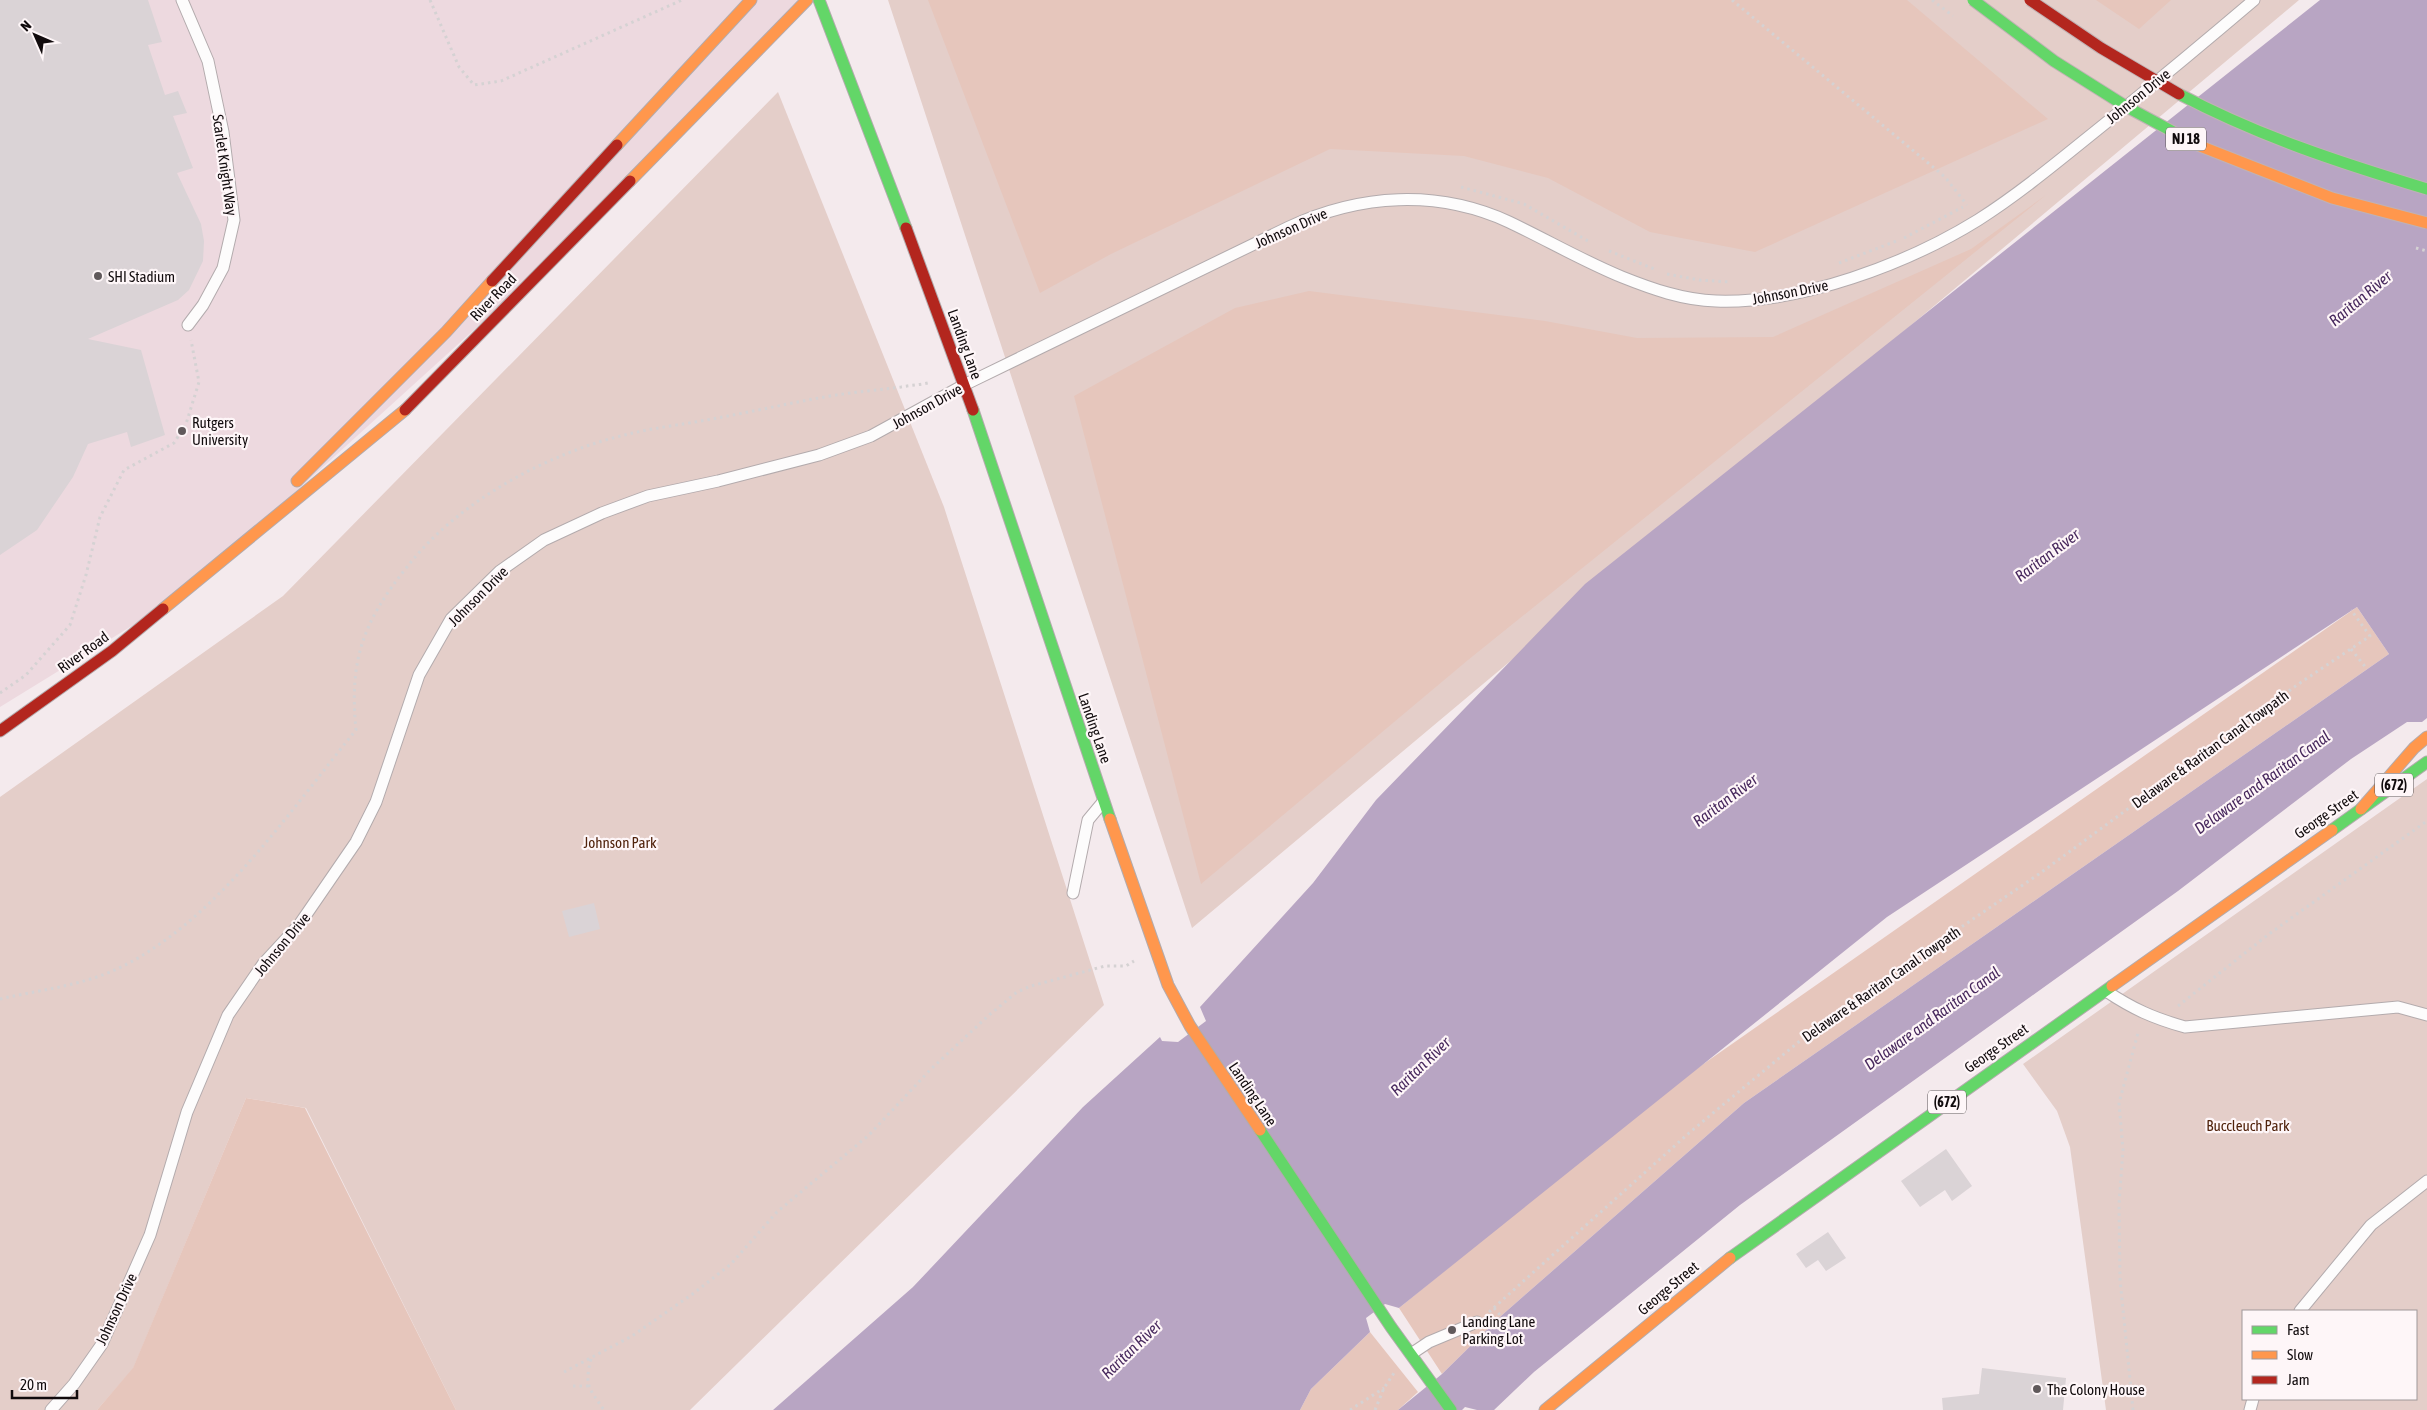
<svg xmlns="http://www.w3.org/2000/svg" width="2427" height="1410" font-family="'Asap Condensed',sans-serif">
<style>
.built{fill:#edd9df}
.green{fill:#e4cec9;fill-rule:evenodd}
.forest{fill:#e6c6bc}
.water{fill:#b8a5c3}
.building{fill:#dad3d6}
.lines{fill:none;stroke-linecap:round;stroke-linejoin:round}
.lane-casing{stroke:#b3abad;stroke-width:13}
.fast-casing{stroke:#b3abad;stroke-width:13}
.slow-casing{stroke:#b3abad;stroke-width:13}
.jam-casing{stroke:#b3abad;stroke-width:13}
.path{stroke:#d5d2d3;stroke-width:3;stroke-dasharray:2.5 4;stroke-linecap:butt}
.lane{stroke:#fdfcfc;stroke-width:11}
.fast{stroke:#63d668;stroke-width:11}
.slow{stroke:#ff974d;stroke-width:11}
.jam{stroke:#b3261e;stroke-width:11}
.fast-bridge-casing{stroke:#c0b2b4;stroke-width:13;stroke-linecap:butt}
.slow-bridge-casing{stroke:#c0b2b4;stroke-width:13;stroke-linecap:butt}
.jam-bridge-casing{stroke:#c0b2b4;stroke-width:13;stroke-linecap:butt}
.path-bridge{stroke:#d5d2d3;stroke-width:3;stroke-dasharray:2.5 4;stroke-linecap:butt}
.fast-bridge{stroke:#63d668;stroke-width:11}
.slow-bridge{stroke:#ff974d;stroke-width:11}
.jam-bridge{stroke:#b3261e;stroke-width:11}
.poi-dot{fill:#60595b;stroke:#fef6f8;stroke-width:2}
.labels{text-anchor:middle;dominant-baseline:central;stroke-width:4.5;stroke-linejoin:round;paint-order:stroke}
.shield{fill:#fef6f8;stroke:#585254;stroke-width:1}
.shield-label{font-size:14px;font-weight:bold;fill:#110b0d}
.street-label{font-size:15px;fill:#110b0d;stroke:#fef6f8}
.poi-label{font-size:15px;fill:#110b0d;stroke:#fef6f8;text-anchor:start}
.park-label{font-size:15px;fill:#50220b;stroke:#fef6f8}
.water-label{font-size:16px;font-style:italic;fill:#47285d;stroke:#fef6f8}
</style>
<rect width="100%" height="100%" fill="#f4eaed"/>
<path class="built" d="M 0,0 L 807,0 L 544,266 L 182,595 L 0,707 Z"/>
<path class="green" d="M 888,0 L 2299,0 L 1192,928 Z
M 778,92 L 944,507 L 1104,1005 L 690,1410 L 456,1410 L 306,1108 L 246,1098 L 133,1369 L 97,1410 L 0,1410 L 0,797 L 283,596 Z
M 2427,779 L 2427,1410 L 2106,1410 L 2070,1147 L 2057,1111 L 2023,1064 ZM 2243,1311 L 2416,1311 L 2416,1399 L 2243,1399 Z"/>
<path class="forest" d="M 928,0 L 1907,0 L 2048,119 L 1755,252 L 1650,232 L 1548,178 L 1464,156 L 1330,149 L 1111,254 L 1040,293 Z
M 2096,0 L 2171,0 L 2139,29 Z
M 2046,195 L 1468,660 L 1201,884 L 1074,396 L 1235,308 L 1309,291 L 1545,321 L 1637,338 L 1773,337 L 1971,249 Z
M 2357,607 L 2389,654 L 1744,1103 L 1501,1316 L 1442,1374 L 1399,1308 L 1659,1095 Z
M 246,1098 L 305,1108 L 456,1410 L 97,1410 L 133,1368 Z
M 1370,1332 L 1418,1392 L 1398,1410 L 1300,1410 L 1311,1389 Z"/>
<path class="water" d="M 2320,0 L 2427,0 L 2427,718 L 2422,722 L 2407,722 L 2351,759 L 2178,891 L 1740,1205 L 1534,1372 L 1494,1410 L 1477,1410 L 1465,1407 L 1462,1410 L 1398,1410 L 1442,1374 L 1501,1316 L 1744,1103 L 2389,654 L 2357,607 L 1887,917 L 1399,1308 L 1385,1304 L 1366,1318 L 1370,1332 L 1311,1389 L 1300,1410 L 773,1410 L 913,1287 L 1083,1107 L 1160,1037 L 1162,1041 L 1178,1042 L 1206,1021 L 1200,1007 L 1313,883 L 1376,800 L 1585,584 Z"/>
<path class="building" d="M 0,0 L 148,0 L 162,42 L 148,45 L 165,95 L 178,91 L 187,113 L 173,116 L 193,168 L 177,173 L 201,224 L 204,241 L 203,261 L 189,290 L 178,300 L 88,339 L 141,350 L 165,435 L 131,447 L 127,432 L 88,444 L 73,477 L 37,530 L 0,555 Z
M 594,903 L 600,929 L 569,937 L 562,911 Z
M 1946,1149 L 1972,1186 L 1952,1201 L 1945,1190 L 1920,1207 L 1901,1181 Z
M 1828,1232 L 1846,1258 L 1826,1271 L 1818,1260 L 1806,1268 L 1796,1254 Z
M 1982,1368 L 2066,1378 L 2063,1410 L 1943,1410 L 1942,1398 L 1979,1394 Z"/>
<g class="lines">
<g class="lane-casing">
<path id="lane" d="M 182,0 L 208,61 L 223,132 L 234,220 L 223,268 L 203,305 L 188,325
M 1073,893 L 1088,820 L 1103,802
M 2106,991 C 2133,1009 2153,1018 2185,1027 L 2398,1007 L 2427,1015
M 2300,1311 L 2371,1225 L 2427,1181
M 1411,1354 L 1429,1342 L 1477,1322
M 51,1410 L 74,1384 L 102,1344 L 150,1235 L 187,1112 L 228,1015 L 263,964 L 299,925 L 356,842 L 376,802 L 419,675 L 451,619 L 500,571 L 544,540 L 602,513 L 648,496 L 718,481 L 819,455 L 871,436 L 964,385 L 1289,227 C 1360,194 1437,189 1509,222 C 1547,240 1583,261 1622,277 C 1652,289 1683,300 1716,301 C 1800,304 1907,264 1978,220 C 2025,190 2068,153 2112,118 C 2160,79 2207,40 2254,0
M 2250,1410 L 2253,1399"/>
</g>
<g class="fast-casing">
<path id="fast" d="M 819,0 L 906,228
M 973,410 L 1110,819
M 2332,830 L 2427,762
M 1260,1130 L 1391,1327 L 1451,1410
M 1730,1258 L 2112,986"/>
</g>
<g class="slow-casing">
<path id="slow" d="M 617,145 L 751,0
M 630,181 L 807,0
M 297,481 L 446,332 L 492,281
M 163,609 L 405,410
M 2361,809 L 2414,748 L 2427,737
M 1110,819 L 1168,985 L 1190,1026 L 1260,1130
M 2112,986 L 2332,830
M 1545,1410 L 1730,1258"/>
</g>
<g class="jam-casing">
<path id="jam" d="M 906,228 L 973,410
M 492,281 L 617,145
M 405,410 L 630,181
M 0,731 L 112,651 L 163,609"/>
</g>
<path class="path" d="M 430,0 L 459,67 L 474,85 L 501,81 L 682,0
M 1732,0 L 1945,177 L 1967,205
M 1461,187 L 1524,204 L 1588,241
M 1904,238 L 1963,207
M 1609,251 L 1657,270
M 1839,263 L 1899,240
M 1667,274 L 1699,280 L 1730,282
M 2351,649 L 2367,669
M 0,693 L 26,675 L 70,625 L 86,575 L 100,517 L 124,470 L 174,443 L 186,424 L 199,382 L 191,340
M 0,999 C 39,990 80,986 117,969 C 215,923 289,812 356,730 C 349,660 363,622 407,567 C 459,500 551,451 633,433 C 659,427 686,424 712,419 C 751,412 790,403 830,396 C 854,392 878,390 901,387 C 911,385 922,385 931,382
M 2178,1006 L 2269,934 L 2427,821
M 1494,1308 L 1501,1316
M 1489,1312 L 1689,1133 L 1825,1020 L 2039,874 L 2297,685 L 2370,636 L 2351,610
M 591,1359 C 584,1386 589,1388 604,1410
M 564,1372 L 632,1336 L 694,1293 L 731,1264 L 777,1212 L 869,1135 L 930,1070 L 988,1016 L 1017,992 L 1031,986 L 1061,978 L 1105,966 L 1126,966 L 1134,961
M 573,1386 L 588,1386
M 1350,1410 L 1384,1388
M 1375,1410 L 1384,1388 L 1394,1373
M 2133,1410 L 2120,1279 L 2119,1204 L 2123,1150 L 2119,1103 L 2138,1033"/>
<use href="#lane" class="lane"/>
<use href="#fast" class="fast"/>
<use href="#slow" class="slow"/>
<use href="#jam" class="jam"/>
<g class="fast-bridge-casing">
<path id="fast-bridge" d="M 1973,0 L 2054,61 L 2127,107 L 2179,135
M 2179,94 C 2258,136 2341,163 2427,189"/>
</g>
<g class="slow-bridge-casing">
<path id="slow-bridge" d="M 2179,135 L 2200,146 L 2332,198 L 2427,223"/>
</g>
<g class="jam-bridge-casing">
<path id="jam-bridge" d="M 2030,0 L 2101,48 L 2179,94"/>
</g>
<path class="path-bridge" d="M 1932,0 L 1953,16
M 2416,248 L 2427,251"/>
<use href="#fast-bridge" class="fast-bridge"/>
<use href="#slow-bridge" class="slow-bridge"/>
<use href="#jam-bridge" class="jam-bridge"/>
</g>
<g class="poi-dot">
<circle cx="98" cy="276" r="5"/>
<circle cx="182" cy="431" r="5"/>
<circle cx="1452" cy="1330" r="5"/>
<circle cx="2037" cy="1389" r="5"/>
</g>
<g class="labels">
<g class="shield">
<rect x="2166" y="127.5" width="40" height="23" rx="4"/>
<rect x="2375" y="773.5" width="38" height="23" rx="4"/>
<rect x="1928" y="1090.5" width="38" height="23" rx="4"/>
</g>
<g class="shield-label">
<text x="2186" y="139">NJ 18</text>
<text x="2394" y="785">(672)</text>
<text x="1947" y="1102">(672)</text>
</g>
<g class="street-label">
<text transform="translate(2138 96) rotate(-39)">Johnson Drive</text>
<text transform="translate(225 165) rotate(82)">Scarlet Knight Way</text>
<text transform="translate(1291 228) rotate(-24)">Johnson Drive</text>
<text transform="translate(1790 292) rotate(-11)">Johnson Drive</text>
<text transform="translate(493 297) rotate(-46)">River Road</text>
<text transform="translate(965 344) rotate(70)">Landing Lane</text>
<text transform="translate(927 406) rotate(-29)">Johnson Drive</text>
<text transform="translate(478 596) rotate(-45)">Johnson Drive</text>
<text transform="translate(83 652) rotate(-36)">River Road</text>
<text transform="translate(1095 728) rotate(71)">Landing Lane</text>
<text transform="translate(2210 749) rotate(-36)">Delaware &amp; Raritan Canal Towpath</text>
<text transform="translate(2326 814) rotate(-35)">George Street</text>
<text transform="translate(282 944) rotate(-50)">Johnson Drive</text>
<text transform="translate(1881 984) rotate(-35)">Delaware &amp; Raritan Canal Towpath</text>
<text transform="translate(1996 1048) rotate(-35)">George Street</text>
<text transform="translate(1253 1094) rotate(56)">Landing Lane</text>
<text transform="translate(1668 1288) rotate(-40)">George Street</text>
<text transform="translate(116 1309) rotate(-65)">Johnson Drive</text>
</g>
<g class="poi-label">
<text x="108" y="276">SHI Stadium</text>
<text x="192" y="422">Rutgers<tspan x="192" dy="17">University</tspan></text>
<text x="1462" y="1321">Landing Lane<tspan x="1462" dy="17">Parking Lot</tspan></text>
<text x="2047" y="1389">The Colony House</text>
</g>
<g class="park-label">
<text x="620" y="842">Johnson Park</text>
<text x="2248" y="1125">Buccleuch Park</text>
</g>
<g class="water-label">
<text transform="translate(2360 298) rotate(-40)">Raritan River</text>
<text transform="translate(2047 555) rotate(-37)">Raritan River</text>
<text transform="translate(2262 782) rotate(-36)">Delaware and Raritan Canal</text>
<text transform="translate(1725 800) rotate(-37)">Raritan River</text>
<text transform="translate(1932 1018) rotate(-36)">Delaware and Raritan Canal</text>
<text transform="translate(1420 1066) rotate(-44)">Raritan River</text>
<text transform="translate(1131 1349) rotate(-44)">Raritan River</text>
</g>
</g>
<rect x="2242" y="1310" width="175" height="90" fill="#fef6f8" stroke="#9f989a"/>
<rect x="2252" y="1326" width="25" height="8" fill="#63d668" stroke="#9f989a"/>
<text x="2287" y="1335" font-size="15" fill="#110b0d">Fast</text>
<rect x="2252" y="1351" width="25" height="8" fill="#ff974d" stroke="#9f989a"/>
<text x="2287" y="1360" font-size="15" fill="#110b0d">Slow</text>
<rect x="2252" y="1376" width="25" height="8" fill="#b3261e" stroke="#9f989a"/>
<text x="2287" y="1385" font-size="15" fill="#110b0d">Jam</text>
<g transform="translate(35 35) rotate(315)" stroke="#fef6f8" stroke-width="4" paint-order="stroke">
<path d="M0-4L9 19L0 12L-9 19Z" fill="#110b0d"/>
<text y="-8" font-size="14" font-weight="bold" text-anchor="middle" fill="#110b0d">N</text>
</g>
<path d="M12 1390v8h65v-8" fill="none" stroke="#110b0d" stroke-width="2.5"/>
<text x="20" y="1390" font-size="15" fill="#110b0d" stroke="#fef6f8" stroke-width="4" paint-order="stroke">20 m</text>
</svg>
